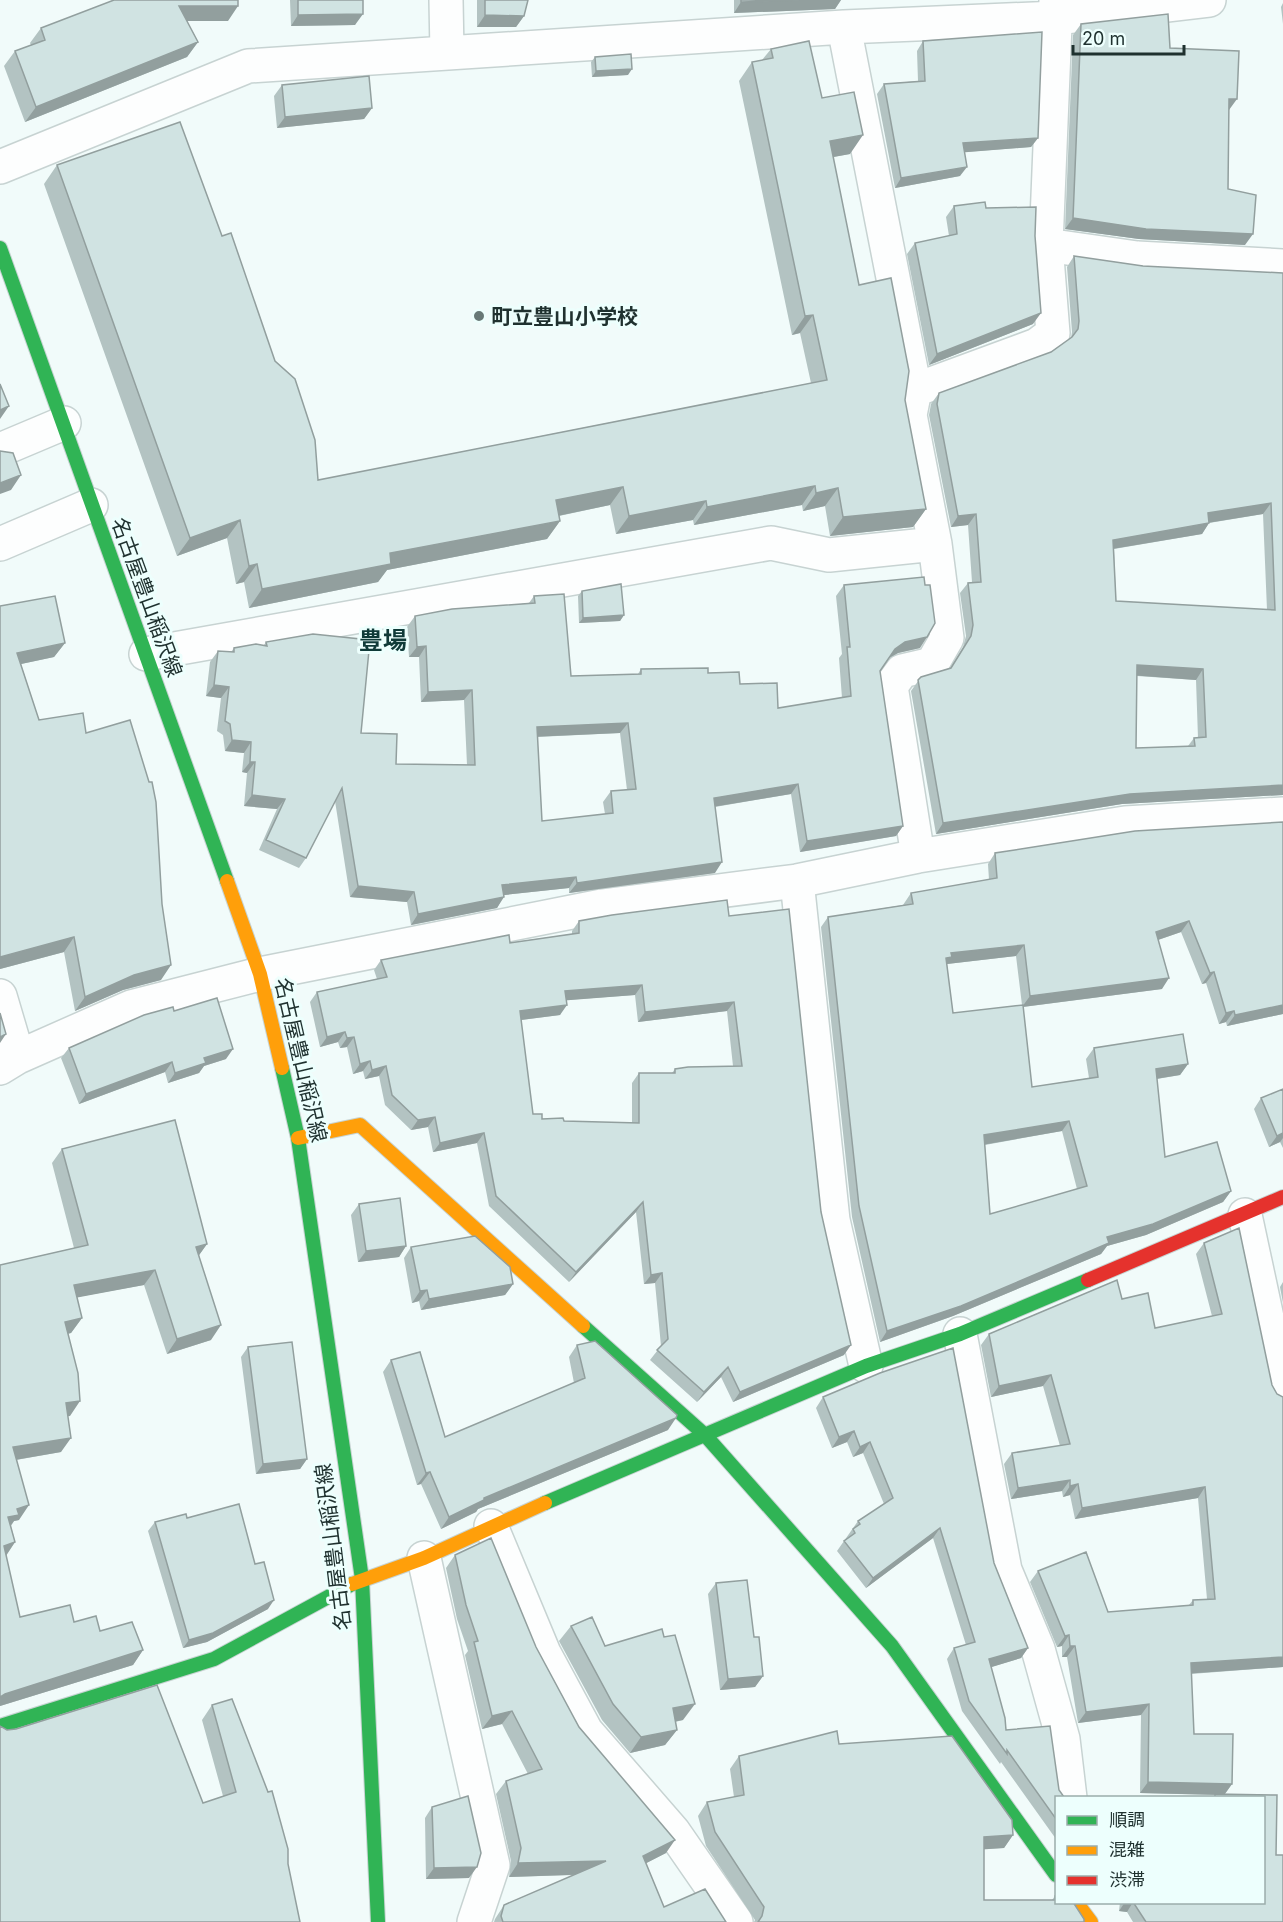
<svg xmlns="http://www.w3.org/2000/svg" width="1283" height="1922" font-family="Inter,'Noto Sans JP',sans-serif">
<style>
.lines{fill:none;stroke-linecap:round;stroke-linejoin:round}
.street-casing{stroke:#c7d3d2;stroke-width:36}
.fast-casing{stroke:#c7d3d2;stroke-width:16}
.slow-casing{stroke:#c7d3d2;stroke-width:16}
.jam-casing{stroke:#c7d3d2;stroke-width:16}
.street{stroke:#fdfefe;stroke-width:33}
.fast{stroke:#30b455;stroke-width:14}
.slow{stroke:#ff9f0a;stroke-width:14}
.jam{stroke:#e5322d;stroke-width:14}
.wall{fill:#b3c3c2;fill-rule:evenodd}
.shaded-wall{fill:#929f9e}
.building{fill:#d0e3e2;stroke:#929f9e;stroke-width:1.5;fill-rule:evenodd}
.poi-dot{fill:#687876;stroke:#edfffd;stroke-width:2}
.labels{text-anchor:middle;dominant-baseline:central;stroke-width:6;stroke-linejoin:round;paint-order:stroke}
.poi-label{font-size:21px;font-weight:bold;fill:#1f312f;stroke:#edfffd;text-anchor:start}
.street-label{font-size:21px;fill:#1f312f;stroke:#edfffd}
.quarter-label{font-size:24px;font-weight:bold;fill:#103a38;stroke:#edfffd}
</style>
<rect width="100%" height="100%" fill="#f1fbfa"/>
<g class="lines">
<g class="street-casing">
<path id="street" d="M 446,0 L 447,53
M 844,27 L 915,390 L 910,415 L 935,544 L 947,638 L 932,664 L 902,671 L 891,686 L 918,856
M 0,167 L 248,66 L 844,27 L 1056,18 L 1209,0
M 1046,245 L 1137,258 L 1283,266
M 915,390 L 1037,345 L 1053,333 L 1046,245 L 1056,0
M 0,450 L 64,423
M 0,544 L 91,505
M 146,654 L 771,543 L 829,555 L 935,544
M 797,881 L 833,1220 L 866,1366
M 0,996 L 18,1057
M 0,1068 L 18,1057 L 131,1007 L 260,974 L 602,906 L 797,881 L 918,856 L 1125,823 L 1283,814
M 1245,1215 L 1283,1392
M 960,1334 L 1005,1570 L 1038,1649 L 1063,1739 L 1070,1798
M 491,1526 L 544,1653 L 586,1731 L 673,1831 L 736,1922
M 424,1558 L 493,1865 L 474,1922"/>
</g>
<g class="fast-casing">
<path id="fast" d="M 0,248 L 227,881
M 282,1068 L 298,1138 L 362,1579 L 378,1922
M 583,1326 L 705,1435 L 892,1646 L 1056,1875
M 545,1503 L 866,1366 L 960,1334 L 1088,1280
M 0,1726 L 214,1659 L 352,1584"/>
</g>
<g class="slow-casing">
<path id="slow" d="M 227,881 L 260,974 L 282,1068
M 298,1138 L 360,1125 L 583,1326
M 352,1584 L 424,1558 L 545,1503
M 1076,1902 L 1091,1922"/>
</g>
<g class="jam-casing">
<path id="jam" d="M 1088,1280 L 1283,1197"/>
</g>
<use href="#street" class="street"/>
<use href="#fast" class="fast"/>
<use href="#slow" class="slow"/>
<use href="#jam" class="jam"/>
</g>
<path class="wall" d="M 114,0 L 228,21 L 187,21 L 198,42 L 187,57 L 25,122 L 4,66 L 15,51 L 31,45 L 30,43 L 41,28 Z
M 290,0 L 363,0 L 355,25 L 291,26 Z
M 477,0 L 528,0 L 524,16 L 516,27 L 477,27 Z
M 734,0 L 841,0 L 835,9 L 734,13 Z
M 1283,3 L 1283,24 L 1281,7 Z
M 1081,24 L 1170,48 L 1229,110 L 1228,189 L 1245,245 L 1139,239 L 1065,229 L 1073,35 Z
M 923,41 L 1038,138 L 1031,147 L 965,152 L 960,176 L 895,188 L 877,94 L 884,84 L 918,81 L 917,51 Z
M 771,49 L 822,98 L 850,154 L 833,157 L 859,285 L 905,400 L 926,509 L 913,527 L 830,536 L 825,506 L 803,511 L 802,505 L 694,525 L 693,520 L 616,534 L 610,505 L 559,516 L 560,521 L 547,539 L 387,570 L 378,582 L 249,608 L 244,582 L 236,584 L 227,538 L 177,556 L 44,184 L 57,165 L 222,236 L 275,361 L 318,480 L 811,383 L 800,333 L 792,335 L 739,81 L 752,62 L 762,60 Z
M 595,57 L 628,75 L 592,77 L 591,62 Z
M 282,85 L 372,108 L 364,119 L 277,128 L 274,96 Z
M 954,206 L 986,208 L 1035,236 L 1033,324 L 929,365 L 907,254 L 915,243 L 949,236 L 946,217 Z
M 1074,256 L 1143,266 L 1283,273 L 1283,795 L 1122,804 L 936,834 L 911,691 L 921,677 L 950,668 L 963,647 L 966,636 L 960,593 L 968,583 L 972,582 L 968,525 L 951,527 L 929,415 L 931,404 L 939,393 L 1051,352 L 1071,338 L 1072,332 L 1067,267 ZM 1263,514 L 1267,610 L 1116,601 L 1114,549 L 1202,534 L 1209,523 ZM 1137,676 L 1196,680 L 1198,738 L 1194,738 L 1188,746 L 1136,748 Z
M 844,585 L 920,648 L 898,653 L 888,659 L 880,671 L 903,826 L 896,836 L 800,852 L 791,794 L 715,807 L 715,873 L 569,893 L 569,888 L 504,895 L 497,908 L 411,925 L 407,902 L 350,897 L 335,801 L 306,858 L 299,868 L 259,850 L 277,809 L 244,806 L 247,773 L 242,772 L 244,753 L 225,751 L 223,735 L 217,731 L 221,698 L 206,696 L 210,662 L 218,651 L 231,652 L 234,648 L 264,645 L 266,642 L 361,733 L 396,764 L 467,765 L 464,700 L 421,702 L 419,657 L 409,657 L 407,627 L 415,616 L 529,603 L 534,596 L 571,676 L 638,674 L 641,669 L 708,673 L 740,684 L 778,708 L 842,698 L 839,658 L 842,654 L 836,596 ZM 620,733 L 627,790 L 611,791 L 603,802 L 605,814 L 542,821 L 537,737 Z
M 582,591 L 624,615 L 620,621 L 579,623 L 578,596 Z
M 0,606 L 65,643 L 54,657 L 21,664 L 39,720 L 86,733 L 161,980 L 123,990 L 75,1011 L 64,952 L 0,969 Z
M 1135,831 L 1283,1014 L 1227,1026 L 1226,1022 L 1219,1024 L 1206,983 L 1202,984 L 1181,932 L 1158,940 L 1162,989 L 1023,1007 L 1032,1087 L 1089,1078 L 1086,1059 L 1094,1048 L 1188,1064 L 1180,1075 L 1157,1079 L 1165,1157 L 1231,1191 L 1223,1202 L 1146,1235 L 1107,1246 L 1101,1254 L 953,1316 L 880,1342 L 852,1217 L 821,927 L 828,917 L 903,905 L 911,893 L 989,880 L 988,864 L 995,853 ZM 1016,956 L 1022,1005 L 953,1013 L 947,964 ZM 1062,1131 L 1077,1189 L 990,1214 L 985,1145 Z
M 729,916 L 821,1212 L 844,1355 L 733,1402 L 721,1377 L 697,1402 L 650,1360 L 661,1346 L 655,1283 L 644,1284 L 636,1212 L 569,1282 L 489,1206 L 477,1143 L 433,1152 L 428,1127 L 411,1130 L 385,1105 L 379,1076 L 365,1079 L 363,1071 L 353,1074 L 347,1047 L 340,1048 L 338,1042 L 320,1047 L 310,1002 L 317,992 L 377,979 L 374,970 L 381,960 L 572,934 L 572,931 L 579,921 ZM 635,995 L 638,1022 L 727,1011 L 733,1066 L 675,1069 L 672,1073 L 639,1073 L 632,1083 L 632,1123 L 564,1121 L 542,1119 L 533,1114 L 521,1020 L 560,1015 L 566,1000 Z
M 174,1011 L 226,1059 L 204,1066 L 199,1073 L 168,1083 L 165,1072 L 79,1104 L 61,1058 L 69,1048 Z
M 1283,1089 L 1283,1148 L 1280,1142 L 1269,1147 L 1254,1109 L 1261,1098 Z
M 62,1149 L 207,1244 L 199,1255 L 211,1340 L 167,1354 L 144,1285 L 77,1297 L 82,1318 L 71,1333 L 68,1334 L 70,1416 L 68,1416 L 61,1452 L 16,1460 L 19,1520 L 14,1521 L 11,1526 L 15,1542 L 6,1556 L 20,1617 L 74,1622 L 100,1631 L 143,1650 L 133,1665 L 0,1706 L 0,1265 L 74,1248 L 52,1163 Z
M 359,1204 L 406,1246 L 399,1257 L 358,1262 L 351,1215 Z
M 1239,1228 L 1272,1385 L 1277,1394 L 1283,1397 L 1283,1667 L 1191,1674 L 1194,1734 L 1233,1734 L 1232,1784 L 1225,1794 L 1277,1795 L 1276,1855 L 1283,1855 L 1283,1922 L 1133,1922 L 1127,1912 L 1119,1911 L 1120,1902 L 1263,1902 L 1263,1797 L 1213,1797 L 1215,1795 L 1140,1793 L 1141,1715 L 1078,1723 L 1067,1657 L 1062,1657 L 1062,1646 L 1057,1647 L 1030,1582 L 1038,1571 L 1086,1552 L 1108,1612 L 1189,1605 L 1193,1600 L 1207,1599 L 1198,1498 L 1075,1519 L 1070,1495 L 1063,1497 L 1062,1491 L 1011,1499 L 1004,1464 L 1012,1453 L 1060,1446 L 1043,1386 L 991,1397 L 981,1345 L 989,1334 L 1117,1280 L 1122,1299 L 1148,1293 L 1155,1328 L 1212,1316 L 1196,1254 L 1204,1243 Z
M 411,1247 L 513,1284 L 505,1295 L 421,1310 L 419,1301 L 412,1303 L 404,1258 Z
M 1283,1282 L 1283,1303 L 1280,1287 Z
M 577,1345 L 668,1430 L 478,1509 L 476,1512 L 441,1529 L 421,1484 L 417,1485 L 383,1372 L 391,1360 L 445,1437 L 574,1383 L 569,1357 Z
M 248,1347 L 307,1459 L 300,1469 L 256,1474 L 241,1357 Z
M 880,1373 L 994,1563 L 1028,1648 L 1021,1658 L 991,1667 L 1006,1730 L 1056,1797 L 1056,1839 L 1001,1762 L 1000,1764 L 962,1711 L 947,1659 L 954,1648 L 966,1645 L 933,1538 L 866,1588 L 837,1551 L 858,1521 L 884,1504 L 863,1453 L 853,1457 L 847,1442 L 832,1448 L 816,1408 L 823,1397 Z
M 187,1518 L 268,1609 L 207,1642 L 183,1648 L 148,1531 L 155,1522 Z
M 455,1555 L 536,1647 L 579,1727 L 666,1853 L 646,1863 L 664,1907 L 726,1922 L 494,1922 L 495,1919 L 504,1905 L 574,1875 L 509,1877 L 511,1861 L 496,1794 L 506,1781 L 528,1774 L 502,1724 L 482,1729 L 465,1655 L 468,1651 L 457,1619 L 446,1568 Z
M 716,1583 L 754,1637 L 763,1676 L 755,1687 L 720,1690 L 708,1594 Z
M 571,1626 L 605,1646 L 683,1720 L 675,1722 L 677,1730 L 665,1745 L 630,1753 L 602,1720 L 559,1641 Z
M 212,1705 L 288,1864 L 7,1730 L 203,1803 L 223,1796 L 202,1720 Z
M 839,1744 L 1013,1835 L 1004,1848 L 984,1849 L 984,1900 L 1052,1900 L 1055,1896 L 1084,1922 L 754,1922 L 755,1920 L 706,1846 L 698,1816 L 707,1802 L 734,1797 L 730,1769 L 739,1756 Z
M 432,1807 L 469,1878 L 426,1879 L 425,1818 Z"/>
<path class="shaded-wall" d="M 800,0 L 841,0 L 835,9 L 734,13 L 741,2 Z
M 179,6 L 238,6 L 228,21 L 169,21 Z
M 363,14 L 355,25 L 291,26 L 298,15 Z
M 485,15 L 524,16 L 516,27 L 477,27 Z
M 198,42 L 187,57 L 25,122 L 36,107 Z
M 632,69 L 628,75 L 592,77 L 596,71 Z
M 1229,99 L 1237,99 L 1229,110 L 1221,109 Z
M 372,108 L 364,119 L 277,128 L 285,117 Z
M 863,135 L 850,154 L 817,160 L 830,141 Z
M 1038,138 L 1031,147 L 956,153 L 963,143 Z
M 967,167 L 960,176 L 895,188 L 901,178 Z
M 1073,218 L 1253,234 L 1245,245 L 1139,239 L 1065,229 Z
M 1041,313 L 1033,324 L 929,365 L 937,354 Z
M 813,315 L 800,333 L 792,335 L 805,316 Z
M 9,406 L 0,419 L 0,410 Z
M 21,475 L 11,490 L 0,494 L 0,483 Z
M 815,486 L 802,505 L 694,525 L 707,507 Z
M 623,487 L 610,505 L 543,519 L 556,500 Z
M 838,488 L 825,506 L 803,511 L 816,493 Z
M 706,501 L 693,520 L 616,534 L 629,516 Z
M 1271,503 L 1263,514 L 1201,524 L 1208,513 Z
M 926,509 L 913,527 L 830,536 L 843,517 Z
M 976,514 L 968,525 L 951,527 L 958,516 Z
M 240,520 L 227,538 L 177,556 L 190,538 Z
M 560,521 L 547,539 L 387,570 L 378,582 L 249,608 L 262,589 L 390,553 Z
M 1209,523 L 1202,534 L 1106,550 L 1113,540 Z
M 257,564 L 244,582 L 236,584 L 249,566 Z
M 624,615 L 620,621 L 579,623 L 583,618 Z
M 927,637 L 920,648 L 898,653 L 887,659 L 895,649 L 905,642 Z
M 65,643 L 54,657 L 7,667 L 17,653 Z
M 426,646 L 419,657 L 409,657 L 417,647 Z
M 1137,665 L 1203,669 L 1196,680 L 1129,675 Z
M 214,685 L 229,687 L 221,698 L 206,696 Z
M 472,690 L 464,700 L 421,702 L 428,692 Z
M 628,723 L 620,733 L 530,737 L 537,727 Z
M 232,740 L 251,742 L 244,753 L 225,751 Z
M 250,762 L 255,762 L 247,773 L 242,772 Z
M 798,784 L 791,794 L 706,808 L 714,798 Z
M 1283,785 L 1283,795 L 1122,804 L 936,834 L 943,823 L 1130,794 Z
M 252,795 L 285,799 L 277,809 L 244,806 Z
M 903,826 L 896,836 L 800,852 L 807,841 Z
M 722,862 L 715,873 L 569,893 L 577,883 Z
M 576,877 L 569,888 L 495,896 L 502,885 Z
M 358,886 L 414,892 L 407,902 L 350,897 Z
M 504,897 L 497,908 L 411,925 L 418,914 Z
M 1189,921 L 1181,932 L 1149,943 L 1156,932 Z
M 74,937 L 64,952 L 0,969 L 0,957 Z
M 1024,945 L 1016,956 L 947,964 L 946,958 L 951,953 Z
M 171,965 L 161,980 L 123,990 L 75,1011 L 85,997 L 134,975 Z
M 1214,972 L 1206,983 L 1202,984 L 1210,973 Z
M 1169,978 L 1162,989 L 1022,1007 L 1030,996 Z
M 642,985 L 635,995 L 558,1001 L 565,991 Z
M 734,1002 L 727,1011 L 638,1022 L 645,1012 Z
M 567,1005 L 560,1015 L 513,1021 L 520,1011 Z
M 1283,1005 L 1283,1014 L 1227,1026 L 1235,1015 Z
M 1234,1011 L 1226,1022 L 1219,1024 L 1226,1013 Z
M 345,1032 L 338,1042 L 320,1047 L 327,1037 Z
M 6,1034 L 0,1043 L 0,1037 Z
M 354,1037 L 347,1047 L 340,1048 L 347,1038 Z
M 233,1049 L 226,1059 L 204,1066 L 199,1073 L 168,1083 L 175,1073 L 204,1058 Z
M 370,1061 L 363,1071 L 353,1074 L 360,1064 Z
M 172,1062 L 165,1072 L 79,1104 L 86,1094 Z
M 1188,1064 L 1180,1075 L 1149,1080 L 1156,1069 Z
M 386,1066 L 379,1076 L 365,1079 L 372,1070 Z
M 435,1117 L 428,1127 L 411,1130 L 418,1120 Z
M 1069,1121 L 1062,1131 L 976,1146 L 984,1135 Z
M 484,1133 L 477,1143 L 433,1152 L 440,1143 Z
M 1283,1133 L 1283,1138 L 1280,1142 L 1269,1147 L 1277,1136 Z
M 1231,1191 L 1223,1202 L 1146,1235 L 1107,1246 L 1101,1254 L 953,1316 L 880,1342 L 887,1331 L 1107,1237 Z
M 643,1202 L 636,1212 L 569,1282 L 576,1272 Z
M 207,1244 L 197,1258 L 196,1247 Z
M 406,1246 L 399,1257 L 358,1262 L 366,1251 Z
M 155,1270 L 144,1285 L 64,1300 L 74,1285 Z
M 662,1273 L 655,1283 L 644,1284 L 651,1275 Z
M 513,1284 L 505,1295 L 421,1310 L 429,1299 Z
M 427,1290 L 419,1301 L 412,1303 L 420,1291 Z
M 82,1318 L 71,1333 L 54,1336 L 65,1322 Z
M 221,1325 L 211,1340 L 167,1354 L 177,1339 Z
M 851,1345 L 844,1355 L 733,1402 L 740,1392 Z
M 728,1367 L 721,1377 L 697,1402 L 704,1392 Z
M 1051,1375 L 1043,1386 L 991,1397 L 999,1386 Z
M 80,1401 L 70,1416 L 56,1418 L 66,1403 Z
M 676,1418 L 668,1430 L 478,1509 L 476,1512 L 441,1529 L 449,1517 L 484,1498 Z
M 854,1431 L 847,1442 L 832,1448 L 839,1437 Z
M 71,1438 L 61,1452 L 3,1462 L 13,1447 Z
M 870,1442 L 863,1453 L 853,1457 L 860,1447 Z
M 307,1459 L 300,1469 L 256,1474 L 263,1464 Z
M 430,1472 L 421,1484 L 417,1485 L 426,1473 Z
M 1070,1480 L 1062,1491 L 1011,1499 L 1018,1488 Z
M 1078,1484 L 1070,1495 L 1063,1497 L 1070,1486 Z
M 1205,1487 L 1198,1498 L 1075,1519 L 1082,1508 Z
M 29,1505 L 19,1520 L 14,1521 L 8,1529 L 8,1517 L 17,1509 Z
M 940,1528 L 933,1538 L 866,1588 L 873,1578 Z
M 15,1542 L 5,1557 L 4,1546 Z
M 274,1600 L 268,1609 L 207,1642 L 183,1648 L 189,1640 Z
M 1069,1635 L 1062,1646 L 1057,1647 L 1065,1636 Z
M 1070,1646 L 1075,1646 L 1067,1657 L 1062,1657 Z
M 1028,1648 L 1021,1658 L 982,1670 L 989,1659 Z
M 143,1650 L 133,1665 L 0,1706 L 0,1697 L 5,1694 Z
M 1283,1657 L 1283,1667 L 1183,1674 L 1191,1663 Z
M 763,1676 L 755,1687 L 720,1690 L 728,1679 Z
M 695,1704 L 683,1720 L 662,1724 L 673,1708 Z
M 1149,1704 L 1141,1715 L 1078,1723 L 1086,1712 Z
M 512,1711 L 502,1724 L 482,1729 L 492,1716 Z
M 677,1730 L 665,1745 L 630,1753 L 641,1737 Z
M 1148,1782 L 1232,1784 L 1224,1795 L 1140,1793 Z
M 1013,1835 L 1004,1848 L 974,1850 L 984,1837 Z
M 675,1840 L 666,1853 L 633,1870 L 643,1856 Z
M 606,1861 L 596,1874 L 509,1877 L 518,1863 Z
M 477,1867 L 469,1878 L 426,1879 L 434,1868 Z
M 1125,1902 L 1133,1902 L 1127,1912 L 1119,1911 Z"/>
<path class="building" d="M 114,0 L 238,0 L 238,6 L 179,6 L 198,42 L 36,107 L 15,51 L 45,40 L 41,28 Z
M 298,0 L 363,0 L 363,14 L 298,15 Z
M 485,0 L 528,0 L 524,16 L 485,15 Z
M 741,0 L 800,0 L 741,2 Z
M 1168,14 L 1170,48 L 1239,51 L 1237,99 L 1229,99 L 1228,189 L 1256,195 L 1253,234 L 1146,229 L 1073,218 L 1081,24 Z
M 1042,32 L 1038,138 L 963,143 L 967,167 L 901,178 L 884,84 L 925,81 L 923,41 Z
M 809,41 L 822,98 L 854,92 L 863,135 L 830,141 L 859,285 L 891,278 L 909,371 L 905,400 L 926,509 L 843,517 L 838,488 L 816,493 L 815,486 L 707,507 L 706,501 L 629,516 L 623,487 L 556,500 L 560,521 L 390,553 L 391,564 L 262,589 L 257,564 L 249,566 L 240,520 L 190,538 L 57,165 L 180,122 L 222,236 L 231,233 L 275,361 L 295,379 L 315,440 L 318,480 L 827,380 L 813,315 L 805,316 L 752,62 L 773,58 L 771,49 Z
M 631,54 L 632,69 L 596,71 L 595,57 Z
M 369,76 L 372,108 L 285,117 L 282,85 Z
M 985,202 L 986,208 L 1036,207 L 1035,236 L 1041,313 L 937,354 L 915,243 L 957,234 L 954,206 Z
M 1074,256 L 1143,266 L 1283,273 L 1283,785 L 1130,794 L 943,823 L 918,680 L 921,677 L 951,668 L 971,636 L 973,625 L 968,583 L 981,582 L 976,514 L 958,516 L 937,404 L 939,393 L 1051,352 L 1072,337 L 1078,329 L 1079,321 ZM 1271,503 L 1275,610 L 1116,601 L 1113,540 L 1209,523 L 1208,513 ZM 1137,665 L 1203,669 L 1206,737 L 1194,738 L 1195,746 L 1136,748 Z
M 0,384 L 9,406 L 0,410 Z
M 0,451 L 13,453 L 21,475 L 0,483 Z
M 924,577 L 925,585 L 930,585 L 935,623 L 927,637 L 905,642 L 895,649 L 880,671 L 903,826 L 807,841 L 798,784 L 714,798 L 722,862 L 577,883 L 576,877 L 502,885 L 504,897 L 418,914 L 414,892 L 358,886 L 342,788 L 306,858 L 266,840 L 285,799 L 252,795 L 255,762 L 250,762 L 251,742 L 232,740 L 230,724 L 225,721 L 229,687 L 214,685 L 218,651 L 234,652 L 234,648 L 256,644 L 267,646 L 266,642 L 313,634 L 370,640 L 361,733 L 397,734 L 396,764 L 475,765 L 472,690 L 428,692 L 426,646 L 417,647 L 415,616 L 452,609 L 535,603 L 534,596 L 564,594 L 571,676 L 641,674 L 641,669 L 708,668 L 708,673 L 739,672 L 740,684 L 777,683 L 778,708 L 851,696 L 847,647 L 850,647 L 844,585 ZM 628,723 L 636,789 L 611,791 L 613,813 L 542,821 L 537,727 Z
M 621,584 L 624,615 L 583,618 L 582,591 Z
M 55,596 L 65,643 L 17,653 L 39,720 L 83,713 L 86,733 L 130,720 L 149,782 L 152,782 L 156,802 L 162,904 L 171,965 L 134,975 L 85,997 L 74,937 L 0,957 L 0,606 Z
M 1283,822 L 1283,1005 L 1235,1015 L 1234,1011 L 1226,1013 L 1214,972 L 1210,973 L 1189,921 L 1156,932 L 1169,978 L 1030,996 L 1024,945 L 951,953 L 952,957 L 946,958 L 953,1013 L 1023,1005 L 1032,1087 L 1098,1077 L 1094,1048 L 1183,1034 L 1188,1064 L 1156,1069 L 1165,1157 L 1217,1142 L 1231,1191 L 1153,1224 L 1107,1237 L 1109,1243 L 961,1306 L 887,1331 L 859,1206 L 828,917 L 913,904 L 911,893 L 997,878 L 995,853 L 1135,831 ZM 1069,1121 L 1087,1186 L 990,1214 L 984,1135 Z
M 727,900 L 729,916 L 789,909 L 821,1212 L 851,1345 L 740,1392 L 728,1367 L 704,1392 L 657,1350 L 668,1339 L 662,1273 L 651,1275 L 643,1202 L 576,1272 L 496,1196 L 484,1133 L 440,1143 L 435,1117 L 418,1120 L 392,1095 L 386,1066 L 372,1070 L 370,1061 L 360,1064 L 354,1037 L 347,1038 L 345,1032 L 327,1037 L 317,992 L 387,977 L 381,960 L 509,935 L 510,943 L 579,933 L 579,921 L 612,915 ZM 642,985 L 645,1012 L 734,1002 L 742,1066 L 688,1067 L 675,1069 L 675,1073 L 639,1073 L 639,1123 L 564,1121 L 563,1118 L 542,1119 L 542,1114 L 533,1114 L 520,1011 L 567,1005 L 565,991 Z
M 217,998 L 233,1049 L 204,1058 L 206,1063 L 175,1073 L 172,1062 L 86,1094 L 69,1048 L 144,1015 L 173,1007 L 174,1011 Z
M 0,1013 L 6,1034 L 0,1037 Z
M 1283,1089 L 1283,1133 L 1277,1136 L 1261,1098 Z
M 175,1120 L 207,1244 L 196,1247 L 221,1325 L 177,1339 L 155,1270 L 74,1285 L 82,1318 L 65,1322 L 78,1373 L 80,1401 L 66,1403 L 71,1438 L 13,1447 L 29,1505 L 17,1509 L 19,1515 L 8,1517 L 15,1542 L 4,1546 L 20,1617 L 70,1605 L 74,1622 L 96,1616 L 100,1631 L 132,1622 L 143,1650 L 5,1694 L 0,1697 L 0,1265 L 88,1245 L 62,1149 Z
M 400,1198 L 406,1246 L 366,1251 L 359,1204 Z
M 1239,1228 L 1272,1385 L 1277,1394 L 1283,1397 L 1283,1657 L 1191,1663 L 1194,1734 L 1233,1734 L 1232,1784 L 1148,1782 L 1149,1704 L 1086,1712 L 1075,1646 L 1070,1646 L 1069,1635 L 1065,1636 L 1038,1571 L 1086,1552 L 1108,1612 L 1193,1605 L 1193,1600 L 1215,1599 L 1205,1487 L 1082,1508 L 1078,1484 L 1070,1486 L 1070,1480 L 1018,1488 L 1012,1453 L 1070,1444 L 1051,1375 L 999,1386 L 989,1334 L 1117,1280 L 1122,1299 L 1148,1293 L 1155,1328 L 1222,1314 L 1204,1243 Z
M 475,1236 L 510,1267 L 513,1284 L 429,1299 L 427,1290 L 420,1291 L 411,1247 Z
M 595,1341 L 677,1415 L 676,1418 L 484,1498 L 484,1500 L 449,1517 L 430,1472 L 426,1473 L 391,1360 L 420,1352 L 445,1437 L 585,1378 L 577,1345 Z
M 292,1342 L 307,1459 L 263,1464 L 248,1347 Z
M 953,1348 L 994,1563 L 1028,1648 L 989,1659 L 1005,1718 L 1006,1730 L 1050,1726 L 1059,1790 L 1064,1797 L 1056,1797 L 1056,1819 L 1007,1750 L 1007,1754 L 969,1701 L 954,1648 L 975,1642 L 940,1528 L 873,1578 L 844,1541 L 855,1533 L 853,1529 L 860,1524 L 858,1521 L 893,1498 L 870,1442 L 860,1447 L 854,1431 L 839,1437 L 823,1397 L 880,1373 Z
M 239,1504 L 255,1564 L 264,1562 L 274,1600 L 213,1633 L 189,1640 L 155,1522 L 186,1514 L 187,1518 Z
M 491,1538 L 536,1647 L 579,1727 L 675,1840 L 643,1856 L 664,1907 L 705,1889 L 726,1922 L 503,1922 L 501,1916 L 504,1905 L 606,1861 L 518,1863 L 521,1848 L 506,1781 L 542,1769 L 512,1711 L 492,1716 L 474,1642 L 478,1641 L 466,1605 L 455,1555 Z
M 747,1580 L 754,1637 L 759,1637 L 763,1676 L 728,1679 L 716,1583 Z
M 592,1617 L 605,1646 L 662,1629 L 664,1637 L 675,1635 L 695,1704 L 673,1708 L 677,1730 L 641,1737 L 613,1704 L 571,1626 Z
M 157,1685 L 203,1803 L 236,1792 L 212,1705 L 232,1699 L 268,1792 L 272,1791 L 288,1849 L 288,1864 L 300,1922 L 0,1922 L 0,1726 L 7,1730 L 16,1729 Z
M 837,1731 L 839,1744 L 952,1736 L 1012,1820 L 1013,1835 L 984,1837 L 984,1900 L 1055,1900 L 1055,1896 L 1056,1896 L 1056,1902 L 1073,1902 L 1084,1919 L 1084,1922 L 758,1922 L 762,1916 L 764,1907 L 715,1832 L 707,1802 L 744,1795 L 739,1756 Z
M 1215,1794 L 1277,1795 L 1276,1855 L 1283,1855 L 1283,1922 L 1146,1922 L 1133,1902 L 1263,1902 L 1263,1797 L 1215,1797 Z
M 468,1796 L 481,1853 L 477,1867 L 434,1868 L 432,1807 Z"/>
<circle class="poi-dot" cx="479" cy="316" r="6"/>
<g class="labels">
<g class="poi-label">
<text x="491" y="316">町立豊山小学校</text>
</g>
<g class="street-label">
<text transform="translate(147 597) rotate(70)">名古屋豊山稲沢線</text>
<text transform="translate(301 1060) rotate(77)">名古屋豊山稲沢線</text>
<text transform="translate(333 1547) rotate(-97)">名古屋豊山稲沢線</text>
</g>
<g class="quarter-label">
<text x="383" y="640">豊場</text>
</g>
</g>
<rect x="1055" y="1796" width="210" height="108" fill="#edfffd" stroke="#9badab" stroke-width="1.5"/>
<rect x="1067" y="1816" width="30" height="9" fill="#30b455" stroke="#9badab" stroke-width="1.5"/>
<text x="1109" y="1826" font-size="18" fill="#1f312f">順調</text>
<rect x="1067" y="1846" width="30" height="9" fill="#ff9f0a" stroke="#9badab" stroke-width="1.5"/>
<text x="1109" y="1856" font-size="18" fill="#1f312f">混雑</text>
<rect x="1067" y="1876" width="30" height="9" fill="#e5322d" stroke="#9badab" stroke-width="1.5"/>
<text x="1109" y="1886" font-size="18" fill="#1f312f">渋滞</text>
<path d="M1073 45v9h111v-9" fill="none" stroke="#1f312f" stroke-width="3"/>
<text x="1082" y="45" font-size="18" fill="#1f312f" stroke="#edfffd" stroke-width="4.5" paint-order="stroke">20 m</text>
</svg>
